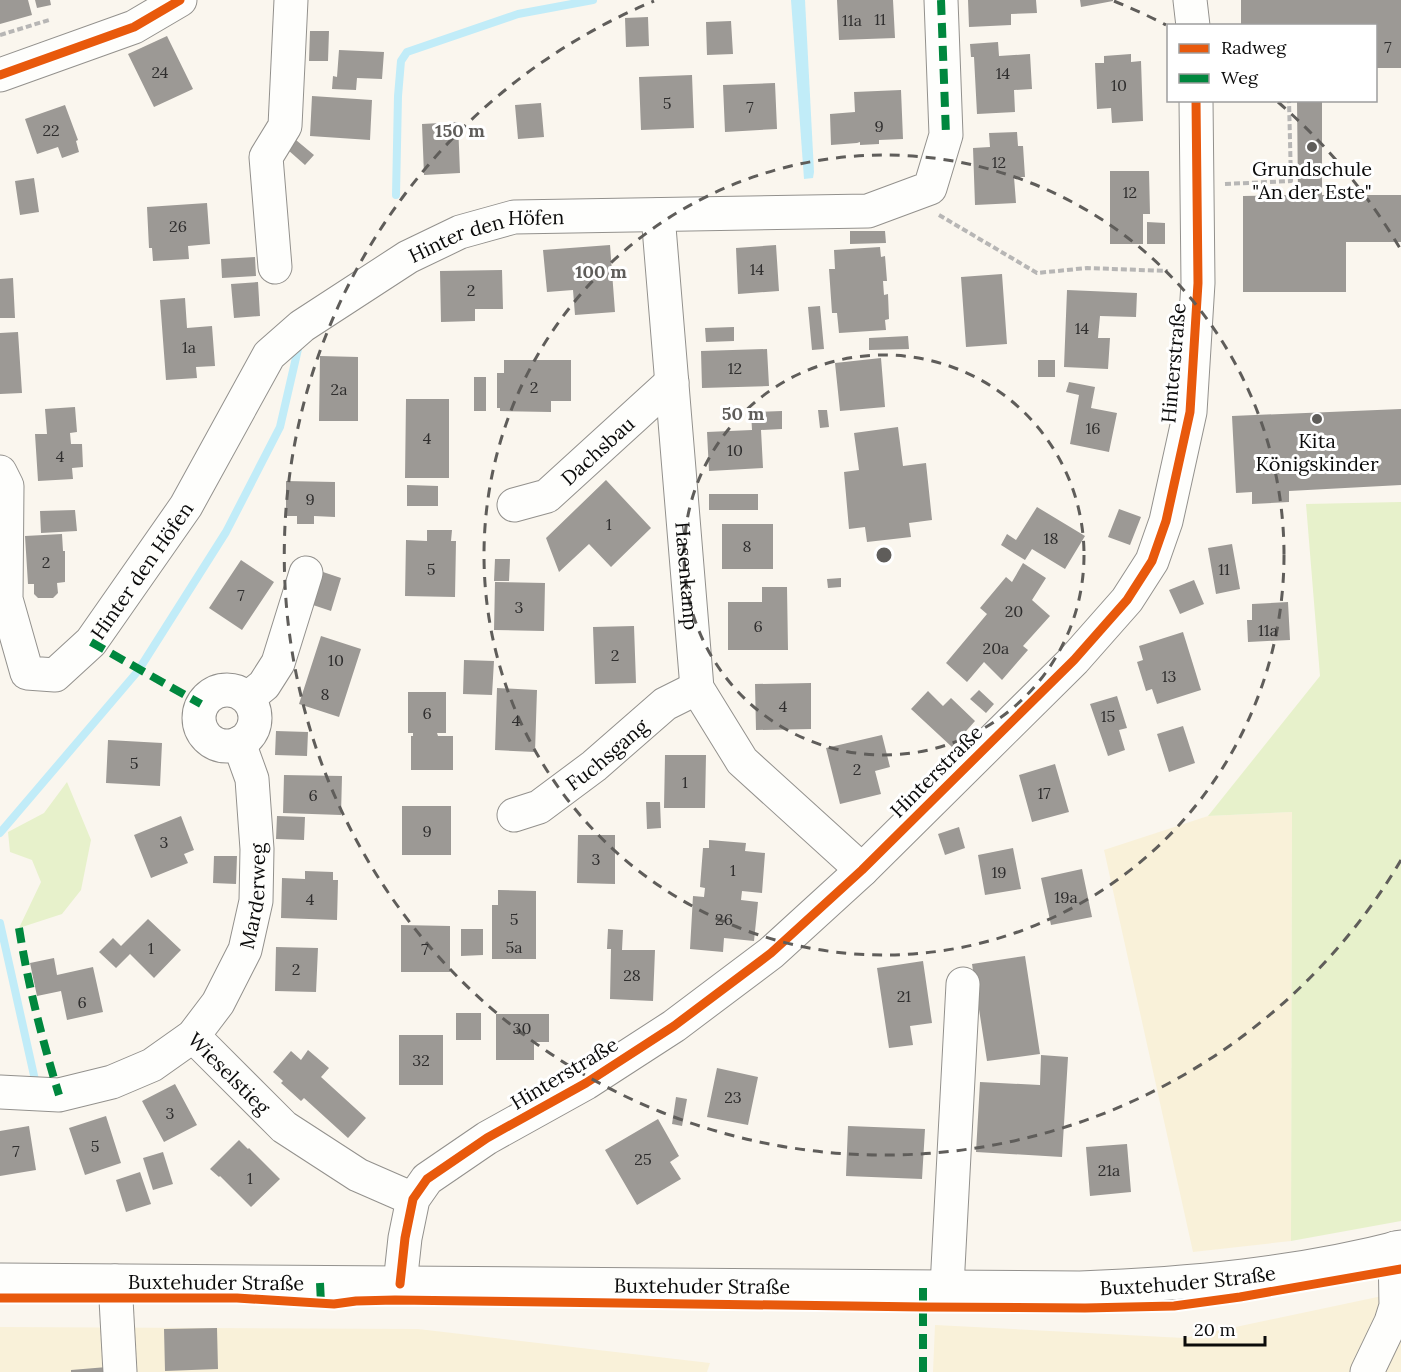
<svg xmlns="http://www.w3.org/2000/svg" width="1401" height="1372" font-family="Lora,serif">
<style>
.farmland{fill:#f9f1d9}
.green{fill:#e7f1cb}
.water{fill:#c1ecf8}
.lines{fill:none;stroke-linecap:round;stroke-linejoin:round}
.stream{stroke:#c1ecf8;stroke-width:8}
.building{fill:#9c9995}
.minor-casing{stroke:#93918d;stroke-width:35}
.path{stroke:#b7b6b5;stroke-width:4;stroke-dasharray:6 3;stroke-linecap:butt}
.minor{stroke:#fefefc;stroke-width:33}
.quiet{stroke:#00873e;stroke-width:8;stroke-dasharray:15 8;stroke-linecap:butt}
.cycleway-casing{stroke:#fff;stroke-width:13}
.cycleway{stroke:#e8590c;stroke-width:9}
.ring{fill:none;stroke:#5f5d5a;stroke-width:3;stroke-dasharray:10 8}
.poi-dot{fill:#5f5d5a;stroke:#fff;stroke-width:2}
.labels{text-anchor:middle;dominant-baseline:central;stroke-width:6;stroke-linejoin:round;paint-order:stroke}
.number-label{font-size:16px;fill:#2f2e2e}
.poi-label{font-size:20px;fill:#0b0b0b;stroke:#fff}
.street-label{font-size:20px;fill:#0b0b0b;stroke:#fff}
.centre{fill:#5f5d5a;stroke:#fff;stroke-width:3}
.ring-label{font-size:18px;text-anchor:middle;font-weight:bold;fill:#5f5d5a;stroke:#fff;stroke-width:6;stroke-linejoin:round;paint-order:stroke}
</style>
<rect width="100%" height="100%" fill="#faf6ee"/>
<path class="farmland" d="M 1292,812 L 1291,1241 L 1193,1252 L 1104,850 L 1208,816 Z
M 1401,1292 L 1401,1372 L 933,1372 L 935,1325 L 1184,1338 Z
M 0,1327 L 418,1329 L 710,1363 L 707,1372 L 0,1372 Z"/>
<path class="green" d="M 1401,502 L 1401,1221 L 1291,1241 L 1292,812 L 1208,816 L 1320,676 L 1306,504 Z
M 67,782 L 91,840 L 81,890 L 62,914 L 19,928 L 41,882 L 32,860 L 10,852 L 8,832 L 44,813 Z"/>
<path class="water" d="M 791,0 L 805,0 L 814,172 L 813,178 L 804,179 Z"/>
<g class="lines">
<path class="stream" d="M 396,195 L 398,96 L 401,61 L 407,52 L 518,14 L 593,0
M 0,833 L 138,671 L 226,532 L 280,427 L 298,349
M 0,923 L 35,1080"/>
</g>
<path class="building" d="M 0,0 L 28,0 L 32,15 L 0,24 Z
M 35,0 L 50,0 L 51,5 L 37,8 Z
M 837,0 L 893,0 L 895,38 L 839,40 Z
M 968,0 L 1036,0 L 1037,13 L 1011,14 L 1011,25 L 969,27 Z
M 1080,0 L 1113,0 L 1113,1 L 1081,7 Z
M 1241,0 L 1401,0 L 1401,68 L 1376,68 L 1376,26 L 1241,26 Z
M 648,17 L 649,46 L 626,47 L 625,18 Z
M 731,21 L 733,54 L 707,55 L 706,22 Z
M 310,31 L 329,31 L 328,61 L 309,61 Z
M 167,36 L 193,89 L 154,107 L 128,54 Z
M 998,42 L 999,56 L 1030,54 L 1032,89 L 1014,90 L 1015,112 L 977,114 L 974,57 L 971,57 L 970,44 Z
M 339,50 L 384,52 L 382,79 L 357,78 L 356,90 L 332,89 L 333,76 L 337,77 Z
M 1131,54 L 1131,62 L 1141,61 L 1143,121 L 1112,123 L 1111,108 L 1097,109 L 1095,63 L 1104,63 L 1104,56 Z
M 692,75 L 694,128 L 641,130 L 639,77 Z
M 775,83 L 777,129 L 725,132 L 723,85 Z
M 901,90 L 903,139 L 879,140 L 879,144 L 860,145 L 860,142 L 857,143 L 831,145 L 830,114 L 855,112 L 854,92 Z
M 312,96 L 372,100 L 370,140 L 310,136 Z
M 1297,100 L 1322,100 L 1322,195 L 1401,195 L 1401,242 L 1346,242 L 1346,292 L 1243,292 L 1243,196 L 1298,195 Z
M 541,103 L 544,137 L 518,139 L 515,105 Z
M 65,105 L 78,140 L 76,141 L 79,152 L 62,158 L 58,147 L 37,154 L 25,119 Z
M 458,122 L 460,173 L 424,175 L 422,124 Z
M 1017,132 L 1018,146 L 1023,146 L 1025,177 L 1014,177 L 1016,203 L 975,205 L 973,148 L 990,147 L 989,133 Z
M 296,140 L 314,155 L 305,165 L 288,150 Z
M 1110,171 L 1149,171 L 1150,214 L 1143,214 L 1143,244 L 1110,244 Z
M 34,178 L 39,212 L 20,215 L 15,181 Z
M 207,203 L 210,244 L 188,246 L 189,259 L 153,261 L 152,248 L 149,248 L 147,207 Z
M 1147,222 L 1165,223 L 1165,244 L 1147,244 Z
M 850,231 L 885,231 L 886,243 L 850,244 Z
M 610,245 L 615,312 L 575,315 L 573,290 L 547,292 L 543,250 Z
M 776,245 L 779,291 L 738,294 L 736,248 Z
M 880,247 L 881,257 L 885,256 L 887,281 L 883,281 L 884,295 L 888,294 L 889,319 L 885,320 L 886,330 L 839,333 L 837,313 L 832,313 L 829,269 L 835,269 L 834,250 Z
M 255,257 L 256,276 L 222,278 L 221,259 Z
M 502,270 L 503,309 L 475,309 L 475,321 L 441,322 L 440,271 Z
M 1002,274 L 1007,344 L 966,347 L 961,277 Z
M 13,278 L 15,318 L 0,318 L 0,279 Z
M 258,282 L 260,316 L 234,318 L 231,284 Z
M 1067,290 L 1137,293 L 1136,317 L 1100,316 L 1098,338 L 1110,338 L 1108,369 L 1064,367 Z
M 185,298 L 187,328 L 212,326 L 215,366 L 196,367 L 197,378 L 166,380 L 160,300 Z
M 820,306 L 824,349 L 812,350 L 808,307 Z
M 734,327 L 734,341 L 706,342 L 705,328 Z
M 18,332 L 22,393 L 0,394 L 0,333 Z
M 908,336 L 909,349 L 869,350 L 869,338 Z
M 767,349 L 769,386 L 702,388 L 701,351 Z
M 320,356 L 358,357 L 358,421 L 319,421 Z
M 881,358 L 885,407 L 840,411 L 835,363 Z
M 504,360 L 571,360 L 571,401 L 551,401 L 551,412 L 500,411 L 500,408 L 497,408 L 497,373 L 504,373 Z
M 1038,360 L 1055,360 L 1055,377 L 1038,377 Z
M 474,377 L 486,377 L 486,411 L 474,411 Z
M 1069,382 L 1095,387 L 1091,408 L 1117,413 L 1109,452 L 1070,444 L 1079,395 L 1066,392 Z
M 406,399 L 449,399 L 449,478 L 405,478 Z
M 75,407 L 77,432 L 70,433 L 71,444 L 82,444 L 83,467 L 72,468 L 73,479 L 38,481 L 35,434 L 47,434 L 45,409 Z
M 1401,409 L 1401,485 L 1289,491 L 1289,502 L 1252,504 L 1252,492 L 1236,493 L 1232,416 Z
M 818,410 L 827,410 L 829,427 L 820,428 Z
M 782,411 L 782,429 L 761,430 L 763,468 L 709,471 L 707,432 L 752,430 L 751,412 Z
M 898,427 L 903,466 L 926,463 L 932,520 L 909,523 L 911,537 L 867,542 L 865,527 L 849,529 L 844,472 L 859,470 L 854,433 Z
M 606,480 L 651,528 L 611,567 L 589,544 L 559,572 L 546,538 Z
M 286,481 L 335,482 L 335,517 L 314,516 L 314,524 L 297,524 L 297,516 L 286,516 Z
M 407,485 L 438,486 L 438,506 L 407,506 Z
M 709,494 L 758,494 L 758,510 L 709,510 Z
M 1037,507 L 1085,536 L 1065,569 L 1032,549 L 1025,560 L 1001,545 L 1007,534 L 1016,540 Z
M 1119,509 L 1141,517 L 1130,545 L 1108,537 Z
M 75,510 L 77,531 L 41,533 L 40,511 Z
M 722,524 L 773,524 L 773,569 L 722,569 Z
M 427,530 L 452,530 L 451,541 L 456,541 L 455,597 L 405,596 L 406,540 L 427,541 Z
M 62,534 L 63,551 L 65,551 L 65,582 L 57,583 L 58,593 L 53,598 L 38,598 L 34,594 L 34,584 L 28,584 L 25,536 Z
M 1232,544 L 1240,589 L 1216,594 L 1208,548 Z
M 495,559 L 510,559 L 509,581 L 494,581 Z
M 241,560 L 274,582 L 242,630 L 209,608 Z
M 1023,563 L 1046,578 L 1032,600 L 1050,616 L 1023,646 L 1028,650 L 1002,680 L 984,662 L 967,682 L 946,663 L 987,614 L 980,608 L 1006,577 L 1012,582 Z
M 320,571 L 341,578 L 331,611 L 310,604 Z
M 841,578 L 841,587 L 828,588 L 827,579 Z
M 1194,580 L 1204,604 L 1180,614 L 1169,590 Z
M 495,582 L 545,583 L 544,631 L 494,630 Z
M 762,587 L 787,587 L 788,650 L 728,650 L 728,602 L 762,602 Z
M 1288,602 L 1290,640 L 1248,642 L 1247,620 L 1252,620 L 1252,604 Z
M 634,626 L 636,683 L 595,684 L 593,627 Z
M 1183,632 L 1201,690 L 1157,704 L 1152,689 L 1146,691 L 1137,662 L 1143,660 L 1139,646 Z
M 321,636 L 361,649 L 339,717 L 299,704 Z
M 464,660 L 494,661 L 492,695 L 463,694 Z
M 811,683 L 811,729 L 756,730 L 755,684 Z
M 497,688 L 537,690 L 535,752 L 495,750 Z
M 979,690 L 994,704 L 986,713 L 970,699 Z
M 928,691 L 943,706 L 951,698 L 975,721 L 952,747 L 911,709 Z
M 408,692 L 446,692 L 446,733 L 437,733 L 438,736 L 453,736 L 453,770 L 411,770 L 411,736 L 413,736 L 413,733 L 408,733 Z
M 1117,696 L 1127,728 L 1119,730 L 1125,750 L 1108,756 L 1090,704 Z
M 1183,726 L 1195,763 L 1169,772 L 1157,734 Z
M 276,731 L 308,732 L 307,756 L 275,755 Z
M 882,735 L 890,767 L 875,771 L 881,794 L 840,804 L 826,748 Z
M 108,740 L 162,743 L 160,786 L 106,783 Z
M 665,755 L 706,755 L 705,808 L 664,808 Z
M 1055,764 L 1069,812 L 1032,822 L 1019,775 Z
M 284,775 L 342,776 L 341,815 L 283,813 Z
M 646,802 L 660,802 L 661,828 L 647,829 Z
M 402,806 L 451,806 L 451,855 L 402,855 Z
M 181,816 L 194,850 L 184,854 L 188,863 L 151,878 L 134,835 Z
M 277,816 L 305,817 L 304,840 L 276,839 Z
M 959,827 L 965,848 L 945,855 L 938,834 Z
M 578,835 L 615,835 L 615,884 L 577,883 Z
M 709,840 L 746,843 L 745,851 L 765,853 L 762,893 L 742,891 L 741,900 L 758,902 L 754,941 L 724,938 L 723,952 L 690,949 L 693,896 L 704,897 L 705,888 L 700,887 L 703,848 L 709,848 Z
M 1013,848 L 1021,889 L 985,895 L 978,855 Z
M 214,856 L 237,856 L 236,884 L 213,883 Z
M 1082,869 L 1092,917 L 1051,925 L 1041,878 Z
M 305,871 L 333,872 L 333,880 L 338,880 L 337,920 L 281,918 L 282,878 L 305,879 Z
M 498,890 L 536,891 L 536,959 L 492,959 L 492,905 L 498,905 Z
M 148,919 L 181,950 L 154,978 L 130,954 L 116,968 L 99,952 L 113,938 L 121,946 Z
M 401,925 L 450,926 L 450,972 L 401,972 Z
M 461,929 L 483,929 L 483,955 L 461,956 Z
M 608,929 L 623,930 L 622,950 L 655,950 L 653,1001 L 610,999 L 611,949 L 607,949 Z
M 276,947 L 318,948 L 316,992 L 275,991 Z
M 1025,956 L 1040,1054 L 987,1061 L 972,964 Z
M 54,958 L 57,975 L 93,967 L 103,1012 L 67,1020 L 61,991 L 37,996 L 30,963 Z
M 923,961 L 932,1023 L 910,1026 L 913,1045 L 889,1048 L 877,968 Z
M 456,1013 L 481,1013 L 481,1040 L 456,1040 Z
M 496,1014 L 549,1014 L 549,1042 L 534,1042 L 534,1060 L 496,1060 Z
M 399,1035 L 443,1035 L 443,1085 L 399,1085 Z
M 308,1050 L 329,1068 L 321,1077 L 366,1118 L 348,1138 L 304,1098 L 301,1101 L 281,1083 L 283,1081 L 273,1072 L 291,1051 L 301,1060 Z
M 1041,1055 L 1068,1057 L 1062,1157 L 976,1152 L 980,1082 L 1040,1085 Z
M 717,1068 L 758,1077 L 748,1125 L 707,1117 Z
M 175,1084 L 197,1125 L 164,1142 L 142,1101 Z
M 676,1097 L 687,1099 L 682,1126 L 672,1124 Z
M 106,1116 L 121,1163 L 85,1175 L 69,1128 Z
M 658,1119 L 679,1156 L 670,1162 L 681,1179 L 637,1205 L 605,1150 Z
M 29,1126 L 36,1170 L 0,1176 L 0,1131 Z
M 848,1126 L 925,1129 L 922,1179 L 846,1176 Z
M 239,1140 L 248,1149 L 249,1148 L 280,1179 L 251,1207 L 220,1176 L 219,1177 L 210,1169 Z
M 1127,1144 L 1131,1192 L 1090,1196 L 1086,1147 Z
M 163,1152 L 173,1184 L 153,1190 L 143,1158 Z
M 140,1172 L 151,1204 L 126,1212 L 116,1180 Z
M 217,1328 L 218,1369 L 165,1371 L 164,1329 Z
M 107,1367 L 108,1372 L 71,1372 L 71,1370 Z"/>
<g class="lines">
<g class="minor-casing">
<g id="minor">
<path d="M 1190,0 L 1193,26"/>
<path d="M 0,75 L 134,27 L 180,0"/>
<path id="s1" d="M 658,215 L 697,688 L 742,761 L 862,870"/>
<path d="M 275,267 L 266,157 L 285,126 L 291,0"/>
<path id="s2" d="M 0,472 L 7,486 L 6,599 L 27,673 L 55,675 L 91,642 L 186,506 L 269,355 L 302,326 L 408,257 L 460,232 L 514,217 L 868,211 L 930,188 L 946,135 L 941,0"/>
<path id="s3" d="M 514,505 L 547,496 L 672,382"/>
<circle cx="227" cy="718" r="28"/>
<path d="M 248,698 L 264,685 L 278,663 L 306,573"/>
<path id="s4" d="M 514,815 L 539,807 L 594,766 L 665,704 L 697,688"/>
<path id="s5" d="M 193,1036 L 284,1127 L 358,1175 L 413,1199"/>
<path id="s6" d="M 0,1092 L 59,1095 L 112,1082 L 152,1065 L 193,1036 L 218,1003 L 245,950 L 256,901 L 257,849 L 252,779 L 239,743"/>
<path id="s7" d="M 0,1280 L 1080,1288 C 1188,1284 1297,1274 1401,1247"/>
<path d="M 115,1281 L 120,1372"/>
<path d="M 400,1284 L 405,1238 L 413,1199 L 427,1179 L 487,1138 L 586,1083 L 674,1026 L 771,953 L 862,870 L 1074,660 L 1127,600 L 1152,561 L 1166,521 L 1190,412 L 1198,283 L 1196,100"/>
<path d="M 947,1287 L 963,984"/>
<path d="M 1367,1372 L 1391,1322 L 1396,1306 L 1395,1248"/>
</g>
</g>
<path class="path" d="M 0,35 L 49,20
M 1225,184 L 1291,181 L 1289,100
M 939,215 L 1037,273 L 1087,268 L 1168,271"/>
<use href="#minor" class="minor"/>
<path class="quiet" d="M 941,0 L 946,135
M 91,642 L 201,704
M 19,928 C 28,985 42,1039 59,1095
M 320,1283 L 321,1303
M 923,1372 L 923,1287"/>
<g class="cycleway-casing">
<path id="cycleway" d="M 0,75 L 134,27 L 180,0
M 400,1284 L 405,1238 L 413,1199 L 427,1179 L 487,1138 L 586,1083 L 674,1026 L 771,953 L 862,870 L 1074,660 L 1127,600 L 1152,561 L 1166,521 L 1190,412 L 1198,283 L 1196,100
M 0,1298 L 237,1298 L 334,1304 L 356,1301 L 395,1300 L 923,1307 L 1085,1308 L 1174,1306 L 1240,1297 L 1401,1269"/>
</g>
<use href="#cycleway" class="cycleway"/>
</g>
<g class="ring">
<circle cx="884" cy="555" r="200"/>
<circle cx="884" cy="555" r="400"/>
<path d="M1401 860A600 600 0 1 1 654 1M1114 1A600 600 0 0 1 1166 25M1278 102A600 600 0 0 1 1401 250"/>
</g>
<g class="poi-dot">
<circle cx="1312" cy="147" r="6"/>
<circle cx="1317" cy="419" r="6"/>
</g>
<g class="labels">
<g class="number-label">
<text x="880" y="19">11</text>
<text x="852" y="20">11a</text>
<text x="1388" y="47">7</text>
<text x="160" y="72">24</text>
<text x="1003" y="73">14</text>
<text x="1119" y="85">10</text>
<text x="667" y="103">5</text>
<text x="750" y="107">7</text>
<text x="879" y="126">9</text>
<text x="51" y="130">22</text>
<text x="999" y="162">12</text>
<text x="1130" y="192">12</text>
<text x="178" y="226">26</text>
<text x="757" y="269">14</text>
<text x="471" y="290">2</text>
<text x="1082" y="328">14</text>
<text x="189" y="347">1a</text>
<text x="735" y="368">12</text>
<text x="534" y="387">2</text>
<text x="339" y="389">2a</text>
<text x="1093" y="428">16</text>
<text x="427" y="438">4</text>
<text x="735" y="450">10</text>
<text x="60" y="456">4</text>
<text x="310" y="499">9</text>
<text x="609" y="524">1</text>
<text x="1051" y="538">18</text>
<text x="747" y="546">8</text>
<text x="46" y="562">2</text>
<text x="431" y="569">5</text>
<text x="1224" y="569">11</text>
<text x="241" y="595">7</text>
<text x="519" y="607">3</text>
<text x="1014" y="611">20</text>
<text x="758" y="626">6</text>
<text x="1268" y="630">11a</text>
<text x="996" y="648">20a</text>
<text x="615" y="655">2</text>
<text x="336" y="660">10</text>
<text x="1169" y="676">13</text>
<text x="325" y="694">8</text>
<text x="783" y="706">4</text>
<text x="427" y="713">6</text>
<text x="1108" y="716">15</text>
<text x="516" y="720">4</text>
<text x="134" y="763">5</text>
<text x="857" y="769">2</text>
<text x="685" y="782">1</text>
<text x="1044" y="793">17</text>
<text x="313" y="795">6</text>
<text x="427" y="831">9</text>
<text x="164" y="842">3</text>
<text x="596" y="859">3</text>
<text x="733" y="870">1</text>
<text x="999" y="872">19</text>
<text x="1066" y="897">19a</text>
<text x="310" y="899">4</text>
<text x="514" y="919">5</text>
<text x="724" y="919">26</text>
<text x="514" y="947">5a</text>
<text x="151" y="948">1</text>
<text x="425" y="949">7</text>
<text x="296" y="969">2</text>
<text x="632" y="975">28</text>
<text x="904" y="996">21</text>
<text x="82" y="1002">6</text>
<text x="522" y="1028">30</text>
<text x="421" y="1060">32</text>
<text x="733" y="1097">23</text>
<text x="170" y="1113">3</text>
<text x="95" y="1146">5</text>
<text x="16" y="1151">7</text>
<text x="643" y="1159">25</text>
<text x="1109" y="1170">21a</text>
<text x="250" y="1178">1</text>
</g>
<g class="poi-label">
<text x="1312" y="168">Grundschule<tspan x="1312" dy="23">"An der Este"</tspan></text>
<text x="1317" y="440">Kita<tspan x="1317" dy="23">Königskinder</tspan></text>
</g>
<g class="street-label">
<text stroke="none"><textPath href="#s2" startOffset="874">Hinter den Höfen</textPath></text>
<text transform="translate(1173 363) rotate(-85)">Hinterstraße</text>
<text stroke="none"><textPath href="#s3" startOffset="102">Dachsbau</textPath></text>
<text stroke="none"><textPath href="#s2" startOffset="370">Hinter den Höfen</textPath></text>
<text stroke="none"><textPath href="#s1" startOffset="362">Hasenkamp</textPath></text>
<text stroke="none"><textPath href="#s4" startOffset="112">Fuchsgang</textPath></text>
<text transform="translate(936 771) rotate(-45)">Hinterstraße</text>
<text stroke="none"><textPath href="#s6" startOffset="363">Marderweg</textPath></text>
<text transform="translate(564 1073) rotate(-31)">Hinterstraße</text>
<text stroke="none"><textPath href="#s5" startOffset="52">Wieselstieg</textPath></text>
<text stroke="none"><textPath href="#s7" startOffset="1188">Buxtehuder Straße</textPath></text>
<text stroke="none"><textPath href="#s7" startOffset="216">Buxtehuder Straße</textPath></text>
<text stroke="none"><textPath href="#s7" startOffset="702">Buxtehuder Straße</textPath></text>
</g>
</g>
<circle cx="884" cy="555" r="9" class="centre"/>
<g class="ring-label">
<text x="460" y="137">150 m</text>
<text x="601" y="278">100 m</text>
<text x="743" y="420">50 m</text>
</g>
<rect x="1167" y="24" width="210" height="78" fill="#ffffff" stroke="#9d9d9d" stroke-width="1.5"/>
<rect x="1179" y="44" width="30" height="9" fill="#e8590c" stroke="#9d9d9d" stroke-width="1.5"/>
<text x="1221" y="54" font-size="18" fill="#0b0b0b">Radweg</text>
<rect x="1179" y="74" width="30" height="9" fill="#00873e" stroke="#9d9d9d" stroke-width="1.5"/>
<text x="1221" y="84" font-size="18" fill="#0b0b0b">Weg</text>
<path d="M1185 1336v9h80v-9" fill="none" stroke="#0b0b0b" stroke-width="3"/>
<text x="1194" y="1336" font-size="18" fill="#0b0b0b" stroke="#ffffff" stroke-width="4.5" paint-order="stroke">20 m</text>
</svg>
